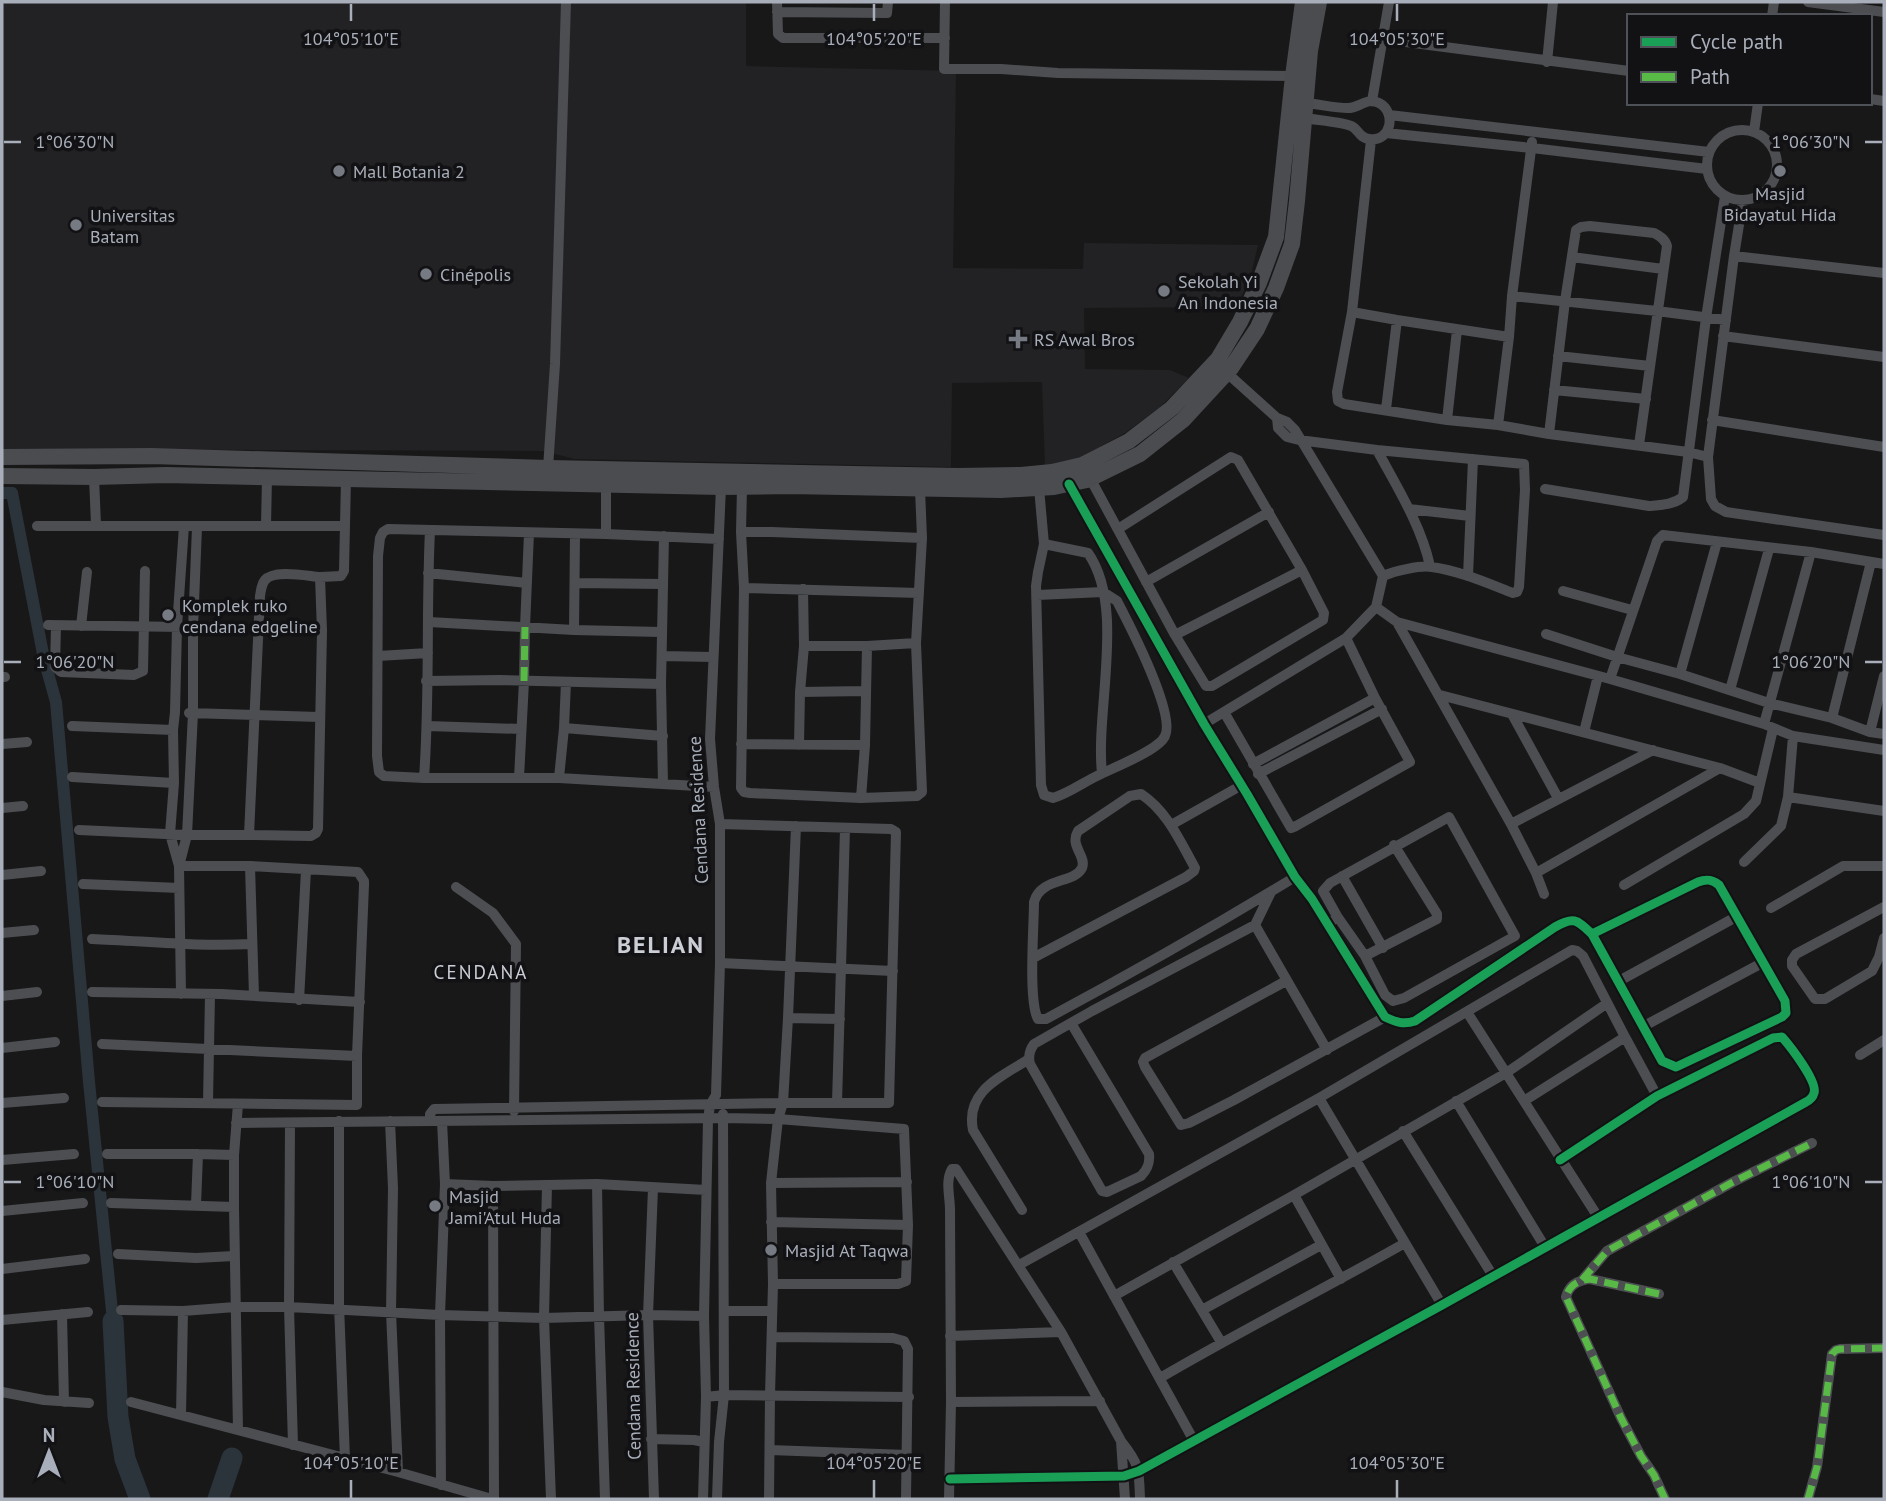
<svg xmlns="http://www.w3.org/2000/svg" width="1886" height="1501" font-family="'PT Sans',sans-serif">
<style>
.built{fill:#222225}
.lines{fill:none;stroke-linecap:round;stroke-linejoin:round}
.canal{stroke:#2b343b;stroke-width:12}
.river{stroke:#2b343b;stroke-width:21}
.street{stroke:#4c4e52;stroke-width:10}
.secondary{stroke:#4b4c50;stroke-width:16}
.quiet{stroke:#58b947;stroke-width:7;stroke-dasharray:14 7;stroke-linecap:butt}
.cycleway-casing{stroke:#121215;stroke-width:13}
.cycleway{stroke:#1a9f57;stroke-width:9}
.ticks{fill:none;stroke:#a9afba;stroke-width:2.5}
.poi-dot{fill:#767a82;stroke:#121215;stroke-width:2.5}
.labels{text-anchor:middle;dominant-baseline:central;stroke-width:7;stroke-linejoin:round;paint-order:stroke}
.poi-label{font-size:18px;fill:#a9afba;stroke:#121215;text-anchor:start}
.street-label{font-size:18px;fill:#a9afba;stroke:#121215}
.neighbourhood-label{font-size:19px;letter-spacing:2px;fill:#cbced5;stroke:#121215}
.district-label{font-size:24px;font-weight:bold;letter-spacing:2px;fill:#cbced5;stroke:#121215}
.ticks-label{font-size:18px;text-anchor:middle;fill:#a9afba;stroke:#121215;stroke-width:7;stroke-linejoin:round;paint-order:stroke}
</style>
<rect width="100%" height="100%" fill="#181819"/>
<path class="built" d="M 2,2 L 746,2 L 746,66 L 956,71 L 953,268 L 1083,269 L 1084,243 L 1258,245 L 1251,275 L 1237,307 L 1084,308 L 1085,369 L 1170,370 L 1189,378 L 1159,408 L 1125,433 L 1080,458 L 1045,466 L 1042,382 L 952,383 L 951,467 L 574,459 L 544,451 L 2,449 Z"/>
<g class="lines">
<path class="canal" d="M 2,493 L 12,493 L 44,659 L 56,702 L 89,1082 L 113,1321"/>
<path class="river" d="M 113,1321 L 118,1417 L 125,1459 L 140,1499
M 218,1499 L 232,1458"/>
<path class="street" d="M 777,2 L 778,34 L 783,38 L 945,38
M 945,2 L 944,69 L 1001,69 L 1058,73 L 1293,76
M 1808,2 L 1884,12
M 777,12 L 887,13 L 888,2
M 1772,16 L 1774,2
M 1383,39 L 1629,71
M 1547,62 L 1553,2
M 1870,99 L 1884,101
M 1372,101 L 1389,2
M 1389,115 L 1709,152
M 1305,118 C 1314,120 1346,122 1353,127 C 1359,131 1360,138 1369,139 C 1391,143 1397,112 1379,103 C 1367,97 1359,108 1348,108 C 1334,108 1319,104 1305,103
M1707 165a35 35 0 1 1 70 0a35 35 0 1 1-70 0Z
M 1754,132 L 1758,103
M 1386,133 L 1532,148 L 1707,169
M 1371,140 L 1352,312 L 1337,392 L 1338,401 L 1344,404 L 1447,420 L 1498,425 L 1549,434 L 1688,452 L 1708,457
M 1743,200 L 1734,256 L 1708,457 L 1711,499 L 1715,506 L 1726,512 L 1884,535
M 1734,256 L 1884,273
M 1572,257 L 1663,269
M 1512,296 L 1657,311 L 1726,320
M 1352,312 L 1397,320 L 1509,337
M 1723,336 L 1884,357
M 1558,356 L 1650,366
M 1227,373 L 1277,418 L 1287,422 L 1295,430 L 1383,576 L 1376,607 L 1397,622 L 1610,679 L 1764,724 L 1793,736 L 1884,750
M 1554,390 L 1646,399
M 1386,409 L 1397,320
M 1277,418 L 1278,428 L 1287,437 L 1299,440 L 1377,450 L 1524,464 L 1525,490 L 1519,587 L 1517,592 L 1513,593 C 1487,583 1460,571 1432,567 C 1420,565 1395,571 1383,576
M 1447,420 L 1457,330
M 1712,420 L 1884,447
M 1498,425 L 1509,337 L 1512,296 L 1532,142
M 1549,434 L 1565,301 L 1576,230 L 1581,227 L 1590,226 L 1654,233 C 1660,236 1665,239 1667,246 L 1639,445
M 1377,450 C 1397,487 1421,525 1430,566
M 548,468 L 555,364 L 566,2
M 94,477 L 96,525
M 1090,478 L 1175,635 L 1206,686 L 1212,686 L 1323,620 L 1324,613 L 1302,570 L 1238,460 L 1231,457 L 1118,529
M 606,484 L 606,534
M 1069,484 L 1204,724 L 1247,794 L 1295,877 L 1312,899 L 1385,1017 C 1396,1022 1403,1025 1415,1021 L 1555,927 C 1574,916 1577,920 1592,934 L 1662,1061 L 1676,1067 L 1782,1017 L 1786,1013 L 1785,1001 L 1719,885 C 1712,879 1706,879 1698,882 L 1592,934
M 742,487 L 741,532 L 744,588 L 741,788 L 744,792 L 750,793 L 861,798 L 917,796 L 922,792 L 916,643 L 922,538 L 920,489
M 1545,489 L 1649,506 C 1661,505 1673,505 1683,497 L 1706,318 L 1725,196
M 1409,509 L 1470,516
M 37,526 L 345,526
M 266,526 L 267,477
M 741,532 L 772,532 L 922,538
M 1044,544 L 1088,553 C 1126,607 1095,710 1102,773
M 428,573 L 527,583
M 1468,576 L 1473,459
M 320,577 C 307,576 274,569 265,580 C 261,585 261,591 260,596 L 249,835 L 311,836 L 316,833 L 318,829 L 322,631 L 320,577 L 341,576 L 344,571 L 346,479
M 1146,582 L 1269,512
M 575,583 L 663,584
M 744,588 L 919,593
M 1563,591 L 1632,610
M 1037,595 L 1103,592 L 1117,601 C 1129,624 1176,714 1165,736 C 1159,750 1115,767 1101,774 C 1085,781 1070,793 1053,798 L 1044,795 L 1041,785 L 1036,586 L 1038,572 L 1044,544 L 1039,488
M 429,622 L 574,630 L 661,632
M 1397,622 L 1511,824 L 1536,873 L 1544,894
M 48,625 L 183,627
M 56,626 L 55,667 L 61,672 L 134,675 L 143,671 L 145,571
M 81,626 L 87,572
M 574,630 L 575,534
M 1546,634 L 1617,657 L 1680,674 L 1769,703 L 1832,718 L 1870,732 L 1884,734
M 1175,635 L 1302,570
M 804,646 L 867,646 L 916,643
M 378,656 L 428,653
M 662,656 L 713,657
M 1680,674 L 1717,542
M 2,677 L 5,677
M 1610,679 L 1657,541 L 1663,535 L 1811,552 L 1884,564
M 426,681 L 500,680 L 661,684
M 1730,690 L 1769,549
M 800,692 L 866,691
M 1440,695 L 1720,768 L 1760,783
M 1224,712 L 1291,828 L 1296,826 L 1410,762 L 1375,698 L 1346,638
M 189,713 L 319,717
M 1512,714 L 1558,798
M 1832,718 L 1871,562
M 1204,724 L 1346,638 L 1376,607
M 1764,724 L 1811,552
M 72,726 L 173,730
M 428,726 L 521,729
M 564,728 L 663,736
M 1584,732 L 1598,676
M 1870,732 L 1884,676
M 1793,736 L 1788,797 L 1884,811
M 2,744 L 27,742
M 741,744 L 865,745
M 799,745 L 800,692 L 804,646 L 803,589
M 1253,764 L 1375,698
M 1258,774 L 1382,709
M 72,777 L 174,783
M 424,778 C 430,696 426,613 430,530
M 519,778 L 524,681 L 525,627 L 529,533
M 559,778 L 564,728 L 566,682
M 663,784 L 661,684 L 664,536
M 714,787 L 559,778 L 424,778 L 384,776 L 379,772 L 377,756 L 378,556 L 380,538 L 383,532 L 388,529 L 606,534 L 719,539
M 861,798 L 865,745 L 867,646
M 2,808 L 23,806
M 1511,824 L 1653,750
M 1171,825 L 1242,785
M 79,830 L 187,835 L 249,835
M 1744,862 L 1781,826 L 1788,797
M 179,866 L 170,834 L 174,783 L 173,730 L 175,712 L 177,627 L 184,526
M 250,866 L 254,996
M 1536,873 L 1720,768
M 2,875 L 41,871
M 1342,876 L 1383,948
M 83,884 L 179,888
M 1624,885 L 1744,814 L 1756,801 L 1773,729
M 456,887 L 493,913 L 516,944 L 514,1111
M 1884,907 L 1796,954 L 1792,960 L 1792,966 L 1815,999 L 1825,999 L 1872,971 L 1879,957 L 1884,938
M 1771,908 L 1843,866 L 1884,866
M 1255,925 L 1327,1050
M 1328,925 L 1337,916 L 1365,956 L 1385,995 L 1393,1001 L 1404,998 L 1515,936 L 1449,817 L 1330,883 L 1323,891 L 1337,916
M 2,933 L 34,930
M 92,939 C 145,941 198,947 251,944
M 1365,956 L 1437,919 L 1437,914 L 1394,845
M 1033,958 L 1186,877 L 1194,871 L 1195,868 C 1180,841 1167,811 1141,794 L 1130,796 L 1078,831 C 1069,846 1087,856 1082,868 C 1074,884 1041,877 1034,902 C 1034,926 1028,1001 1038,1019 L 1046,1019 C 1130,974 1213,927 1295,877
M 720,963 L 893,971
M 1286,981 L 1145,1058 L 1143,1062 L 1145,1067 L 1181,1125 L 1189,1123 L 1234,1100 L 1385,1017
M 1619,981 L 1736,917
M 92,992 L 221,994 L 360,1002
M 181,994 L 179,866 L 187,835 L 193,713 L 193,628 L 197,527
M 2,996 L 37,992
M 299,1000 L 306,870
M 1467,1012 L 1598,1217
M 788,1018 L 840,1019
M 1071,1023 L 1149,1154 C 1150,1163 1148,1169 1141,1176 L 1107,1192 L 1102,1191 L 1030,1064 C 1028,1057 1029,1051 1034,1044 L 1092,1011 L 1255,925 L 1271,892
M 1644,1026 L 1762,963
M 102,1044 L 357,1056
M 2,1048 L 55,1042
M 1860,1055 L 1884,1040
M 1319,1098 L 1442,1305
M 1456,1101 L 1545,1247
M 1524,1101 L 1625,1037 L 1657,1096
M 102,1102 L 357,1105 L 357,1056 L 364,885 L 364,881 L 358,872 L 250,866 L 179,866
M 2,1103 L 64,1098
M 208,1103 L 210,994
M 837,1103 L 845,829
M 238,1104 L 234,1155 L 234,1207 L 238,1430
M 339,1121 L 339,1305 L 345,1459
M 390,1121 L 393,1188 L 391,1312 L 398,1472
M 430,1121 L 430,1114 L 434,1109 L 783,1103 L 889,1103 L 896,832 L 891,829 L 720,824
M 236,1123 L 723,1118 L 778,1119 L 904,1129 L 908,1225 L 906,1281 L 898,1284 L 773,1284
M 290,1123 L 289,1307 L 293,1445
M 1403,1131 L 1493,1276
M 107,1154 L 198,1154 L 234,1155
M 2,1160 L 74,1154
M 771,1183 L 907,1182
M 445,1184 L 493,1186 L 597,1184 L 706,1190
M 597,1184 L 599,1316 L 605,1499
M 547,1185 L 544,1318 L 551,1499
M 493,1186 L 494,1499
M 653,1188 L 648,1315 L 654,1499
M 1294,1195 L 1341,1279
M 111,1203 L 234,1207
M 196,1205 L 198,1154
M 1022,1210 L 973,1130 C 965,1091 1001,1077 1029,1059
M 2,1211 L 83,1203
M 771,1222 L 908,1225
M 1079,1232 L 1194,1441
M 118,1254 L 196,1258 L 234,1256
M 1173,1262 L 1221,1342
M 1019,1265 L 1319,1098 L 1572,950 L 1577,951 L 1583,956 L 1625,1037
M 2,1269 L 85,1259
M 1582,1280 L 1607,1251 L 1733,1182 L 1812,1143
M 1659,1294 L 1590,1279 C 1579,1280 1569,1285 1566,1297 L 1621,1418 L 1641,1456 L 1654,1475 L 1665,1499
M 1114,1296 L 1294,1195 L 1506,1073 L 1606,1004
M 121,1310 L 183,1311 L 235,1307 L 289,1307 L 440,1315 L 544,1318 L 648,1315 L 704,1316
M 1202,1310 L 1321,1245
M 724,1311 L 772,1311
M 62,1314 L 64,1402
M 2,1320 L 88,1312
M 950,1336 L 1061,1332
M 772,1337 L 893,1338 L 904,1341 L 908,1349 L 906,1499
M 1160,1378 C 1240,1331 1324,1289 1405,1243
M 2,1392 L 44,1400 L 89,1403
M 706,1397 L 724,1395 L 909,1397
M 131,1402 L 398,1472 L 492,1499
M 951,1402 L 1100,1401
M 181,1415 L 183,1311
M 651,1439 L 694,1440 L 704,1442
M 1121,1441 L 1125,1499
M 770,1450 L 907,1455
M 950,1479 L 1124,1476 L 1139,1471 L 1442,1305 L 1806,1102 C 1810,1100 1813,1097 1814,1093 C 1818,1082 1790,1046 1782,1037 L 1773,1038 L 1657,1096 L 1560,1160
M 441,1485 L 440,1315 L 445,1184 L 442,1121
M 703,1499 L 706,1397 L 704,1316 L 708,1120 L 710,1105 L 716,1095 L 720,963 L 720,824 L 714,787 L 710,739 L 721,487
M 717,1499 L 719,1442 L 724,1395 L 723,1114
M 769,1499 L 770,1395 L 773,1284 L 771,1183 L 778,1119 L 783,1103 L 788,1018 L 796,826
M 949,1499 L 951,1402 L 950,1210 C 950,1196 945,1181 952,1169 L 956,1169 L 1061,1332 L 1121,1441 C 1140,1465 1139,1469 1140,1499
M 1808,1499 L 1817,1467 L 1832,1354 L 1836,1350 L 1840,1349 L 1884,1348"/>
<path class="secondary" d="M 2,457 L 151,456 L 548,468 L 958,476 L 1021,475 L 1052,472 L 1082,465 L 1129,441 L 1172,408 L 1218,359 L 1240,322 L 1259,283 L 1276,237 L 1293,76 L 1303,2
M 2,476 L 94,477 L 166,475 L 721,487 L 790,486 L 1001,490 L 1054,487 L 1087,480 L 1140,454 L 1183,420 L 1231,368 L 1257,329 L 1276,288 L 1292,244 L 1297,201 L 1310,51 L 1319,2"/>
<path class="quiet" d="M 524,681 L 525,627
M 1582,1280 L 1607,1251 L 1733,1182 L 1812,1143
M 1659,1294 L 1590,1279 C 1579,1280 1569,1285 1566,1297 L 1621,1418 L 1641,1456 L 1654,1475 L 1665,1499
M 1808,1499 L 1817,1467 L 1832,1354 L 1836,1350 L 1840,1349 L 1884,1348"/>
<g class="cycleway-casing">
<path id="cycleway" d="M 1069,484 L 1204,724 L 1247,794 L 1295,877 L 1312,899 L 1385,1017 C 1396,1022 1403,1025 1415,1021 L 1555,927 C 1574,916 1577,920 1592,934 L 1662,1061 L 1676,1067 L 1782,1017 L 1786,1013 L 1785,1001 L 1719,885 C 1712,879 1706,879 1698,882 L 1592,934
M 950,1479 L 1124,1476 L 1139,1471 L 1442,1305 L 1806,1102 C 1810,1100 1813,1097 1814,1093 C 1818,1082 1790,1046 1782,1037 L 1773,1038 L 1657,1096 L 1560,1160"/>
</g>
<use href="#cycleway" class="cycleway"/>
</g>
<path class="ticks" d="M 351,4 L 351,21M 874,4 L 874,21M 1397,4 L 1397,21M 4,142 L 21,142M 1865,142 L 1882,142M 4,662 L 21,662M 1865,662 L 1882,662M 4,1182 L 21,1182M 1865,1182 L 1882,1182M 351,1480 L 351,1498M 874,1480 L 874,1498M 1397,1480 L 1397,1498"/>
<g class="poi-dot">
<circle cx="339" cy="171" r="7"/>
<circle cx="1780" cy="171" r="7"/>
<circle cx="76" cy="225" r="7"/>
<circle cx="426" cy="274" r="7"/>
<circle cx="1164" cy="291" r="7"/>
<path d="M1014.5 328.5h7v7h7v7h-7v7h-7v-7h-7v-7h7z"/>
<circle cx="168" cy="615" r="7"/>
<circle cx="435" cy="1206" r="7"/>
<circle cx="771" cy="1250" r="7"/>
</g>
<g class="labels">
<g class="poi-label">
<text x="353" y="171">Mall Botania 2</text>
<text x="1780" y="193" text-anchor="middle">Masjid<tspan x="1780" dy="21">Bidayatul Hida</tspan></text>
<text x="90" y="215">Universitas<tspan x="90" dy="21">Batam</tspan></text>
<text x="440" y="274">Cinépolis</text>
<text x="1178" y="281">Sekolah Yi<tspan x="1178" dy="21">An Indonesia</tspan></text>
<text x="1034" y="339">RS Awal Bros</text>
<text x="182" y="605">Komplek ruko<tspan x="182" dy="21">cendana edgeline</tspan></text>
<text x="449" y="1196">Masjid<tspan x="449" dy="21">Jami'Atul Huda</tspan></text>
<text x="785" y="1250">Masjid At Taqwa</text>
</g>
<g class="street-label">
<text transform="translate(698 810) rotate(-93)">Cendana Residence</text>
<text transform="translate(633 1386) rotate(-91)">Cendana Residence</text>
</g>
<g class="neighbourhood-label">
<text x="481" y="972">CENDANA</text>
</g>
<g class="district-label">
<text x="661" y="944">BELIAN</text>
</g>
</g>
<g class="ticks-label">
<text x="351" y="45">104°05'10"E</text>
<text x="874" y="45">104°05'20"E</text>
<text x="1397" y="45">104°05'30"E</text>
<text x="75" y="148">1°06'30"N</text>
<text x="1811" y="148">1°06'30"N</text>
<text x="75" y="668">1°06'20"N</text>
<text x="1811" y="668">1°06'20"N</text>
<text x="75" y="1188">1°06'10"N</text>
<text x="1811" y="1188">1°06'10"N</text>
<text x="351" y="1469">104°05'10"E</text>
<text x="874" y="1469">104°05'20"E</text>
<text x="1397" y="1469">104°05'30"E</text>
</g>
<rect width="1886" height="1501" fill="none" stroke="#a9afba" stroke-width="7"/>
<rect x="1627" y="14" width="245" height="91" fill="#121215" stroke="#4e5157" stroke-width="2"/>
<rect x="1641" y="37" width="35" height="10" fill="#1a9f57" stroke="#4e5157" stroke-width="2"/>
<text x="1690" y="49" font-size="21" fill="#a9afba">Cycle path</text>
<rect x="1641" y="72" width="35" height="10" fill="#58b947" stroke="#4e5157" stroke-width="2"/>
<text x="1690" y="84" font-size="21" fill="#a9afba">Path</text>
<g transform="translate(49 1452)" stroke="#121215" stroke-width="5" paint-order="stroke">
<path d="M0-5L12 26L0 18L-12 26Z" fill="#a9afba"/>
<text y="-10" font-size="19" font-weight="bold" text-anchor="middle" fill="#a9afba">N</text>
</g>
</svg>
